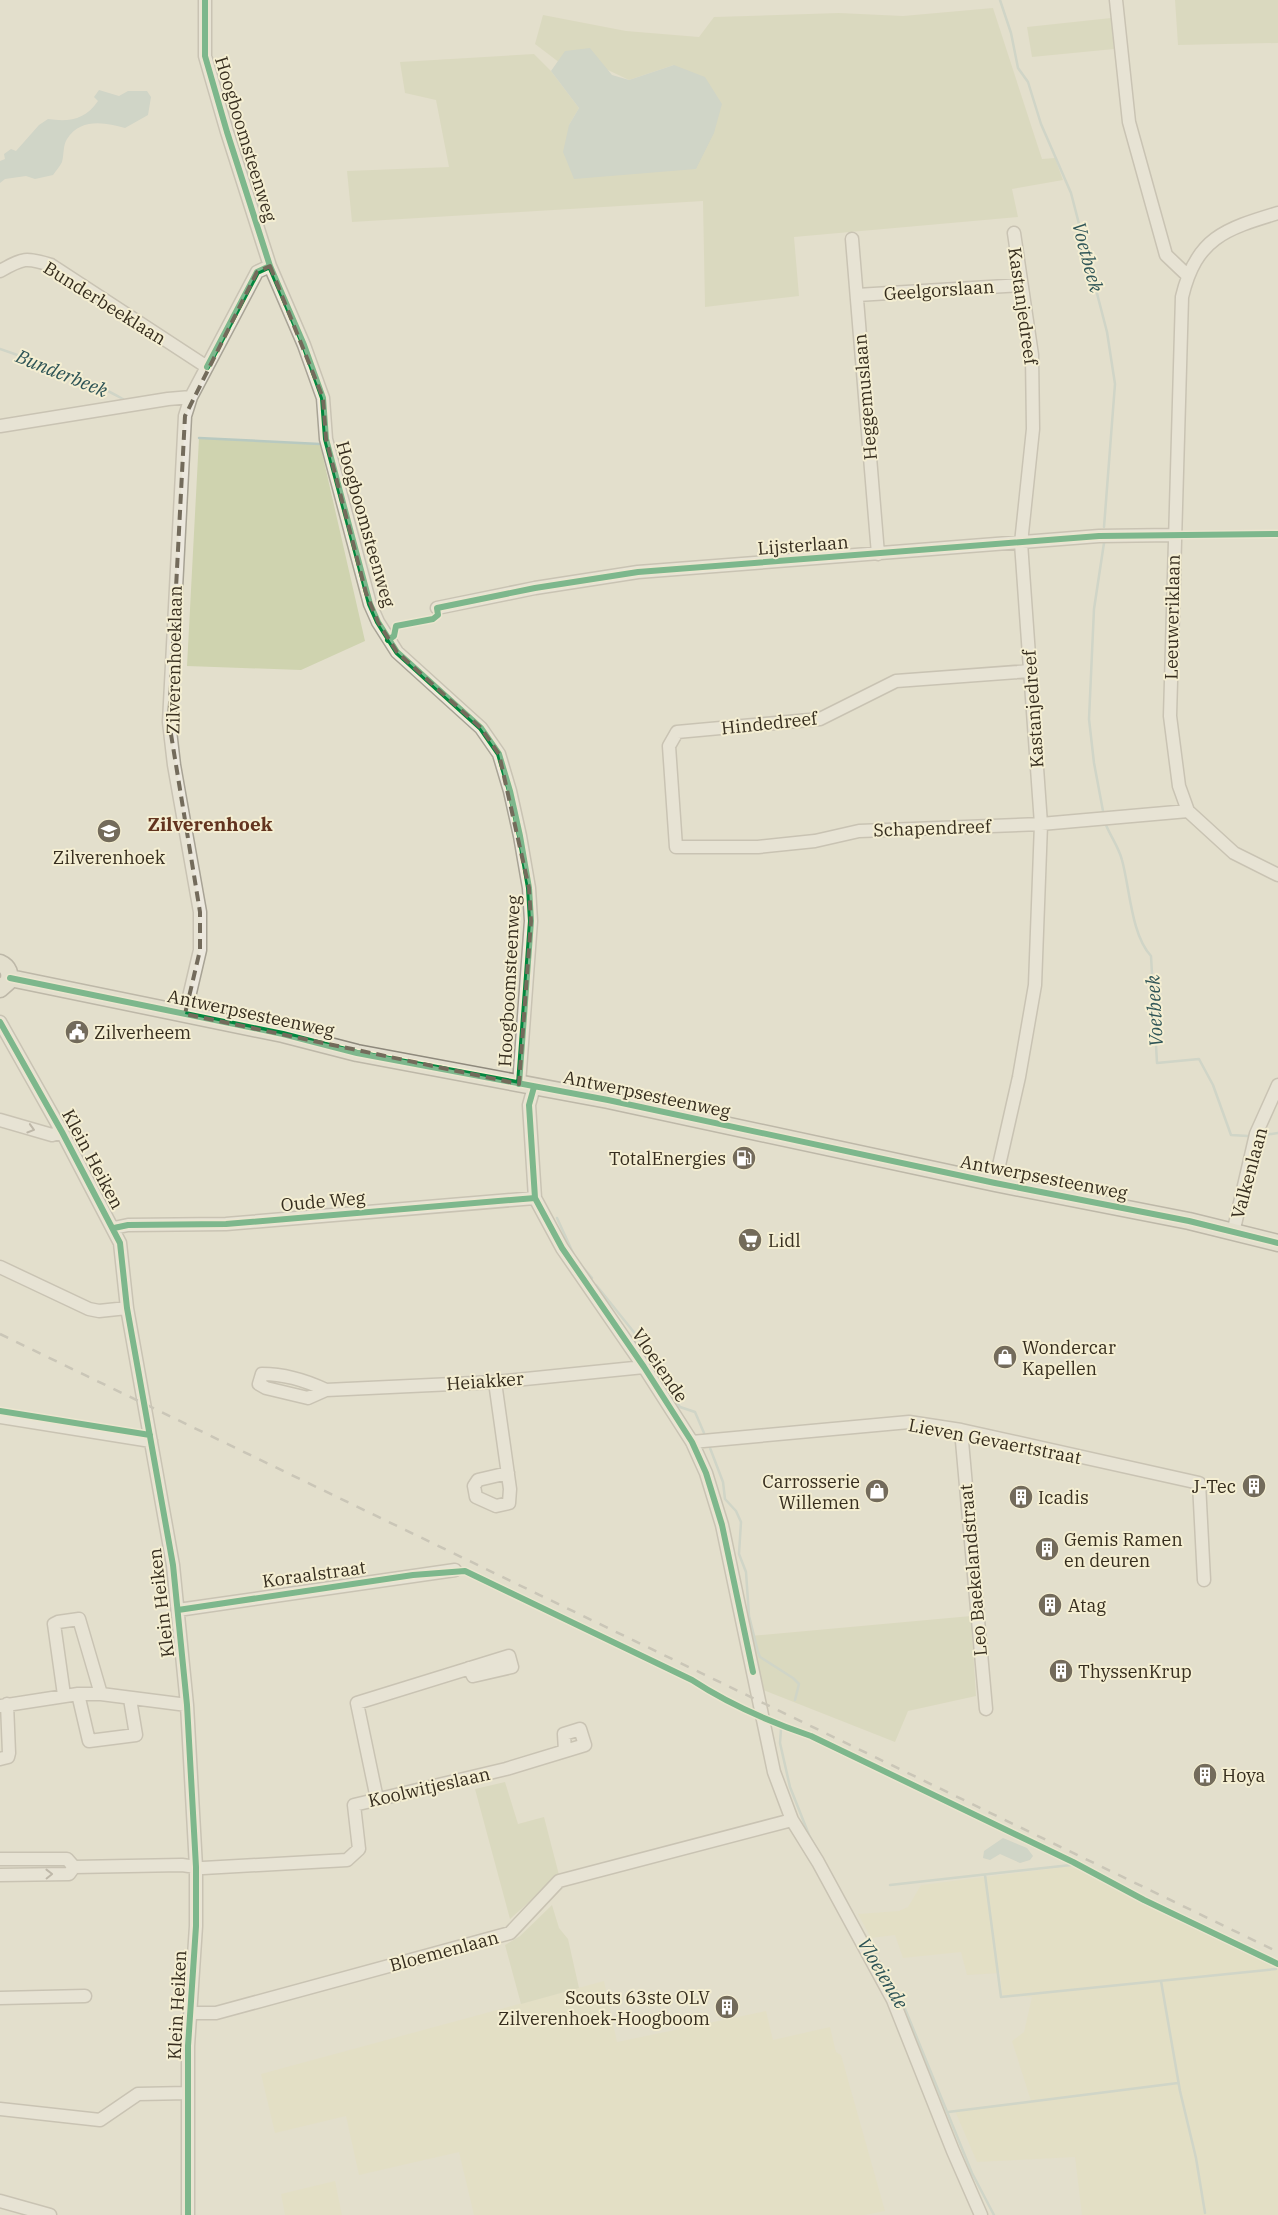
<svg xmlns="http://www.w3.org/2000/svg" width="1278" height="2215" font-family="'IBM Plex Serif',serif">
<style>
.farmland{fill:#e2dfbd}
.green{fill:#cfd3af}
.water{fill:#b8c9c0}
.lines{fill:none;stroke-linecap:round;stroke-linejoin:round}
.stream{stroke:#b8c9c0;stroke-width:2.5}
.minor-casing{stroke:#a8a395;stroke-width:15}
.major-casing{stroke:#8e897c;stroke-width:19}
.minor{stroke:#ece8de;stroke-width:12}
.major{stroke:#e3dfcf;stroke-width:16}
.rail{stroke:#aaa89e;stroke-width:2.5;stroke-dasharray:9 9;stroke-linecap:butt}
.cycleway-casing{stroke:#f4eed2;stroke-width:9}
.cycleway{stroke:#00873e;stroke-width:6}
.oneway{stroke:#918a7e}
.marked{fill:none;stroke:#736b5b;stroke-width:4;stroke-dasharray:10 6;stroke-linejoin:round}
.labels{text-anchor:middle;dominant-baseline:central;stroke-width:4;stroke-linejoin:round;paint-order:stroke}
.street-label{font-size:18px;fill:#362d1e;stroke:#f4eed2}
.poi-label{font-size:18px;fill:#362d1e;stroke:#f4eed2;text-anchor:start}
.water-label{font-size:19px;font-style:italic;fill:#2e5456;stroke:#f4eed2}
.neighbourhood-label{font-size:19px;font-weight:bold;fill:#62341f;stroke:#f4eed2}
</style>
<rect width="100%" height="100%" fill="#e3dfcc"/>
<path class="farmland" d="M 1079,1865 L 1278,1964 L 1278,2215 L 1082,2215 L 1075,2157 L 977,2162 L 955,2111 L 1031,2101 L 1012,2041 L 1024,2032 L 1032,1997 L 1002,1995 L 1000,1973 L 967,1975 L 961,1952 L 903,1958 L 895,1935 L 871,1938 L 858,1914 L 899,1911 L 908,1907 L 921,1885 Z
M 604,1981 L 617,2042 L 766,2011 L 773,2040 L 830,2027 L 836,2052 L 841,2055 L 885,2211 L 865,2215 L 474,2215 L 459,2152 L 359,2175 L 346,2116 L 275,2133 L 261,2074 Z
M 335,2181 L 342,2215 L 285,2215 L 281,2194 Z"/>
<path class="green" d="M 1175,0 L 1278,0 L 1278,43 L 1178,45 Z
M 993,8 L 1042,159 L 1055,158 L 1063,180 L 1012,189 L 1018,217 L 794,237 L 799,296 L 705,307 L 703,201 L 352,222 L 347,171 L 449,167 L 436,100 L 405,93 L 400,62 L 534,54 L 551,71 L 579,108 L 569,125 L 674,65 L 629,80 L 591,62 L 560,63 L 535,44 L 543,15 L 626,31 L 699,37 L 714,17 L 839,13 L 903,16 Z
M 1111,18 L 1114,49 L 1032,57 L 1027,27 Z
M 199,438 L 320,444 L 365,641 L 301,670 L 187,666 Z
M 971,1616 L 976,1696 L 908,1711 L 895,1742 L 761,1689 L 750,1636 Z
M 505,1782 L 518,1824 L 544,1817 L 559,1875 L 510,1919 L 475,1789 Z
M 552,1905 L 559,1928 L 568,1939 L 579,1988 L 521,2004 L 505,1945 L 520,1936 Z"/>
<path class="water" d="M 590,48 L 612,75 L 629,80 L 674,65 L 705,77 L 722,104 L 714,133 L 696,169 L 574,179 L 563,152 L 569,125 L 579,108 L 551,71 L 565,51 Z
M 99,90 L 119,96 L 128,91 L 147,91 L 151,97 L 148,115 L 125,128 C 105,122 80,118 67,139 C 63,145 64,154 62,162 C 60,166 56,171 53,175 L 35,179 L 26,176 L 5,179 L 0,183 L 0,161 L 5,159 L 4,154 L 11,149 L 16,151 L 39,125 L 48,119 C 69,122 85,120 98,101 L 94,97 Z
M 1003,1838 L 1027,1848 L 1033,1856 L 1030,1860 L 1020,1863 L 1000,1854 L 990,1860 L 983,1858 L 984,1851 Z"/>
<g class="lines">
<path class="stream" d="M 1000,0 L 1011,33 L 1018,68 L 1028,82 L 1041,124 L 1071,193 L 1107,332 L 1115,384 L 1104,527
M 0,349 L 29,359 L 34,364 C 66,368 95,384 123,399
M 199,438 L 320,444
M 1103,811 L 1094,763 L 1089,719 L 1094,609 L 1104,543
M 1106,825 C 1111,837 1119,848 1122,860 C 1130,889 1131,934 1151,956 L 1157,1063 L 1199,1059 L 1213,1085 L 1231,1135 L 1248,1136
M 1264,1135 L 1278,1133
M 557,1218 L 573,1253
M 580,1264 L 592,1278
M 596,1285 L 645,1346 L 674,1399 L 680,1407 L 695,1412 L 704,1433
M 710,1448 L 723,1482 L 725,1499 L 736,1511 L 741,1522 L 739,1554 L 746,1572 L 749,1616 L 758,1652 L 760,1657 L 793,1678 L 799,1684 L 795,1700
M 781,1729 L 780,1743 L 790,1787 L 809,1835 L 820,1855
M 985,1875 L 1001,1997 L 1276,1969
M 890,1885 L 1071,1865
M 886,1975 L 899,1994 L 972,2173 L 994,2215
M 1161,1981 L 1180,2091 L 1196,2158 L 1205,2213
M 948,2112 L 1178,2083"/>
<g class="minor-casing">
<path id="minor" d="M 205,0 L 205,56 L 227,132 L 270,266 L 304,345 L 323,398 L 326,439 L 370,604 L 378,622 L 397,652 L 481,728 L 499,754 L 510,791 L 520,836 L 529,888 L 531,921 L 519,1084
M 1116,0 L 1129,122 L 1166,255 L 1187,275
M 1278,213 C 1225,229 1196,238 1182,297 L 1170,716 L 1179,786 L 1188,811 L 1234,853 L 1278,875
M 852,239 L 878,554
M 0,271 C 23,258 26,257 51,265 L 207,367
M 857,295 L 1021,285
M 0,426 L 168,399 L 191,397
M 437,608 L 535,588 L 638,572 L 1099,536 L 1174,535
M 1030,671 L 896,681 L 820,719 L 677,732 L 669,746 L 676,847 L 758,847 L 815,841 L 859,831 L 1041,824 L 1188,811
M 185,1014 L 200,950 L 200,912 L 174,765 L 169,722 L 185,416 L 191,397 L 257,272 L 270,266
M 0,1022 L 62,1132 L 120,1243 L 127,1308 L 173,1565 L 187,1705 L 196,1867 L 196,1926 L 188,2046 L 188,2215
M 534,1087 L 529,1105 L 535,1198 L 562,1248 L 644,1367 L 692,1442 L 706,1473 L 722,1525 L 774,1772 L 792,1820 L 818,1862 L 893,2000 L 953,2151 L 981,2215
M 0,1120 L 52,1135 L 62,1132
M 995,1183 L 1019,1077 L 1035,985 L 1041,824 L 1021,543 L 1033,429 L 1032,355 L 1014,233
M 114,1228 L 128,1225 L 226,1224 L 535,1198
M 1233,1233 L 1256,1134 L 1278,1085
M 0,1267 L 89,1309 L 99,1311 L 127,1308
M 495,1382 L 510,1489 L 509,1503 L 496,1506 L 476,1497 L 474,1486 L 478,1480 L 508,1473
M 326,1390 L 308,1398 L 266,1388 L 259,1384 L 262,1374 C 284,1374 307,1381 326,1390 L 495,1382 L 644,1367
M 0,1417 L 151,1441
M 961,1430 L 986,1709
M 692,1442 L 909,1422 L 961,1430 L 1199,1483 L 1204,1580
M 178,1610 L 455,1570
M 78,1694 L 89,1741 L 136,1735 L 130,1699
M 64,1695 L 54,1624 L 58,1622 L 79,1619 L 101,1694
M 0,1706 L 78,1694 L 101,1694 L 187,1705
M 0,1759 L 8,1757 L 9,1753 L 7,1704
M 377,1799 L 357,1703 L 509,1656 L 512,1667 L 473,1676 L 469,1668
M 0,1859 L 67,1859 L 74,1867 L 69,1874 L 0,1875
M 74,1867 L 182,1865 L 203,1868 L 347,1860 L 359,1849 L 354,1805 L 506,1769 L 585,1745 L 580,1729 L 564,1734 L 565,1751
M 0,1998 L 85,1996
M 191,2013 L 216,2013 L 510,1933 L 559,1881 L 792,1820
M 0,2109 L 100,2120 L 138,2094 L 188,2093
M 0,2201 L 50,2215"/>
</g>
<g class="major-casing">
<path id="major" d="M 0,963 C 9,967 11,974 8,982 L 0,989
M 10,978 L 283,1034 L 357,1053 L 608,1100 L 995,1183 L 1189,1221 L 1278,1243"/>
</g>
<use href="#minor" class="minor"/>
<use href="#major" class="major"/>
<path class="rail" d="M 0,1334 L 1278,1952"/>
<g class="cycleway-casing">
<path id="cycleway" d="M 205,0 L 205,56 L 227,132 L 270,266 L 304,345 L 323,398 L 326,439 L 370,604 L 378,622 L 397,652 L 481,728 L 499,754 L 510,791 L 520,836 L 529,888 L 531,921 L 519,1084
M 207,367 L 257,272 L 270,266
M 388,640 L 394,636 L 396,626 L 433,619 L 438,615 L 437,608 L 535,588 L 638,572 L 1099,536 L 1278,534
M 10,978 L 283,1034 L 357,1053 L 608,1100 L 995,1183 L 1189,1221 L 1278,1243
M 0,1022 L 62,1132 L 120,1243 L 127,1308 L 173,1565 L 187,1705 L 196,1867 L 196,1926 L 188,2046 L 188,2215
M 534,1087 L 529,1105 L 535,1198 L 562,1248 L 644,1367 L 692,1442 L 706,1473 L 722,1525 L 753,1672
M 114,1228 L 128,1225 L 226,1224 L 535,1198
M 0,1411 L 150,1435
M 178,1610 L 413,1575 L 465,1571 L 692,1680 C 730,1705 770,1722 811,1736 L 1073,1862 L 1144,1900 L 1278,1964"/>
</g>
<use href="#cycleway" class="cycleway"/>
</g>
<defs><path id="oneway-chevron" d="M-2-3.5L2.5 0L-2 3.5" fill="none" stroke-width="1.6" stroke-linecap="round" stroke-linejoin="round" transform="scale(1.25)"/></defs>
<g class="oneway">
<use href="#oneway-chevron" transform="translate(31 1129) rotate(17)"/>
<use href="#oneway-chevron" transform="translate(49 1874) rotate(-1)"/>
</g>
<path d="M0 0H1278V2215H0ZM 270,266 L 323,398 L 326,439 L 366,593 L 378,622 L 397,652 L 481,728 L 499,754 L 529,888 L 531,921 L 519,1084 L 185,1014 L 200,950 L 200,912 L 169,722 L 185,416 L 257,272 Z" fill="#e3dfcc" fill-opacity=".55" fill-rule="evenodd"/>
<path class="marked" d="M 270,266 L 323,398 L 326,439 L 366,593 L 378,622 L 397,652 L 481,728 L 499,754 L 529,888 L 531,921 L 519,1084 L 185,1014 L 200,950 L 200,912 L 169,722 L 185,416 L 257,272 Z"/>
<defs>
<g id="school-disc" transform="scale(1.25)"><circle r="9.5" fill="#736b5b" stroke="#f4eed2"/><path d="M0-5L7-2L0 1L-7-2ZM-4 1L0 2.5L4 1V4Q0 6-4 4Z" fill="#fff"/></g>
<g id="civic-disc" transform="scale(1.25)"><circle r="9.5" fill="#736b5b" stroke="#f4eed2"/><path d="M-.6-6.5H3V-4.5H.6V-3L4-1V1h2V6H-6V1h2V-1L-.6-3ZM-1.2 2.5V6h2.4V2.5Z" fill="#fff"/></g>
<g id="fuel-disc" transform="scale(1.25)"><circle r="9.5" fill="#736b5b" stroke="#f4eed2"/><path d="M-5.5-6h7V0h2V4h1.3V-2.5L3-4.5l.8-.8L6-3V5H2.5V1h-1V6h-7ZM-4.2-4.7v3.2H.2V-4.7Z" fill="#fff"/></g>
<g id="supermarket-disc" transform="scale(1.25)"><circle r="9.5" fill="#736b5b" stroke="#f4eed2"/><path d="M-6-5.5h2.5l.6 2H6L4.5 2H-2.5L-4.4-4H-6ZM-1.5 3.2a1.3 1.3 0 1 0 .1 0ZM3 3.2a1.3 1.3 0 1 0 .1 0Z" fill="#fff"/></g>
<g id="shop-disc" transform="scale(1.25)"><circle r="9.5" fill="#736b5b" stroke="#f4eed2"/><path d="M-5-2.5h2.3a2.7 3.5 0 0 1 5.4 0H5L5.5 6h-11ZM-1.5-2.5h3a1.5 2.3 0 0 0-3 0Z" fill="#fff"/></g>
<g id="building-disc" transform="scale(1.25)"><circle r="9.5" fill="#736b5b" stroke="#f4eed2"/><path d="M-4-6H4V6H1V3H-1V6H-4ZM-2.5-4.3h1.7v1.8h-1.7ZM.8-4.3h1.7v1.8H.8ZM-2.5-1h1.7V.8h-1.7ZM.8-1h1.7V.8H.8Z" fill="#fff"/></g>
</defs>
<g fill-rule="evenodd">
<use href="#school-disc" x="109" y="831"/>
<use href="#civic-disc" x="77" y="1032"/>
<use href="#fuel-disc" x="744" y="1158"/>
<use href="#supermarket-disc" x="750" y="1240"/>
<use href="#shop-disc" x="1005" y="1357"/>
<use href="#building-disc" x="1254" y="1486"/>
<use href="#shop-disc" x="877" y="1491"/>
<use href="#building-disc" x="1021" y="1497"/>
<use href="#building-disc" x="1047" y="1549"/>
<use href="#building-disc" x="1050" y="1605"/>
<use href="#building-disc" x="1061" y="1671"/>
<use href="#building-disc" x="1205" y="1775"/>
<use href="#building-disc" x="727" y="2007"/>
</g>
<g class="labels">
<g class="street-label">
<text transform="translate(246 139) rotate(73)">Hoogboomsteenweg</text>
<text transform="translate(939 290) rotate(-4)">Geelgorslaan</text>
<text transform="translate(105 303) rotate(32)">Bunderbeeklaan</text>
<text transform="translate(1023 306) rotate(82)">Kastanjedreef</text>
<text transform="translate(865 397) rotate(-95)">Heggemuslaan</text>
<text transform="translate(366 524) rotate(74)">Hoogboomsteenweg</text>
<text transform="translate(803 545) rotate(-4)">Lijsterlaan</text>
<text transform="translate(1172 617) rotate(-89)">Leeuweriklaan</text>
<text transform="translate(174 660) rotate(-89)">Zilverenhoeklaan</text>
<text transform="translate(1033 709) rotate(-94)">Kastanjedreef</text>
<text transform="translate(769 723) rotate(-6)">Hindedreef</text>
<text transform="translate(932 828) rotate(-2)">Schapendreef</text>
<text transform="translate(509 981) rotate(-87)">Hoogboomsteenweg</text>
<text transform="translate(251 1013) rotate(12)">Antwerpsesteenweg</text>
<text transform="translate(647 1094) rotate(12)">Antwerpsesteenweg</text>
<text transform="translate(93 1159) rotate(62)">Klein Heiken</text>
<text transform="translate(1249 1173) rotate(-75)">Valkenlaan</text>
<text transform="translate(1044 1177) rotate(11)">Antwerpsesteenweg</text>
<text transform="translate(323 1201) rotate(-5)">Oude Weg</text>
<text transform="translate(660 1365) rotate(56)">Vloeiende</text>
<text transform="translate(485 1381) rotate(-4)">Heiakker</text>
<text transform="translate(995 1441) rotate(11)">Lieven Gevaertstraat</text>
<text transform="translate(973 1570) rotate(-95)">Leo Baekelandstraat</text>
<text transform="translate(314 1574) rotate(-8)">Koraalstraat</text>
<text transform="translate(161 1603) rotate(-97)">Klein Heiken</text>
<text transform="translate(429 1787) rotate(-13)">Koolwitjeslaan</text>
<text transform="translate(444 1951) rotate(-15)">Bloemenlaan</text>
<text transform="translate(177 2005) rotate(-87)">Klein Heiken</text>
</g>
<g class="poi-label">
<text x="109" y="857" text-anchor="middle">Zilverenhoek</text>
<text x="94" y="1032">Zilverheem</text>
<text x="726" y="1158" text-anchor="end">TotalEnergies</text>
<text x="768" y="1240">Lidl</text>
<text x="1022" y="1347">Wondercar<tspan x="1022" dy="21">Kapellen</tspan></text>
<text x="860" y="1481" text-anchor="end">Carrosserie<tspan x="860" dy="21">Willemen</tspan></text>
<text x="1236" y="1486" text-anchor="end">J-Tec</text>
<text x="1038" y="1497">Icadis</text>
<text x="1064" y="1539">Gemis Ramen<tspan x="1064" dy="21">en deuren</tspan></text>
<text x="1068" y="1605">Atag</text>
<text x="1078" y="1671">ThyssenKrup</text>
<text x="1222" y="1775">Hoya</text>
<text x="710" y="1997" text-anchor="end">Scouts 63ste OLV<tspan x="710" dy="21">Zilverenhoek-Hoogboom</tspan></text>
</g>
<g class="water-label">
<text transform="translate(1088 257) rotate(75)">Voetbeek</text>
<text transform="translate(62 373) rotate(22)">Bunderbeek</text>
<text transform="translate(1154 1011) rotate(-93)">Voetbeek</text>
<text transform="translate(883 1973) rotate(59)">Vloeiende</text>
</g>
<g class="neighbourhood-label">
<text x="210" y="824">Zilverenhoek</text>
</g>
</g>
</svg>
